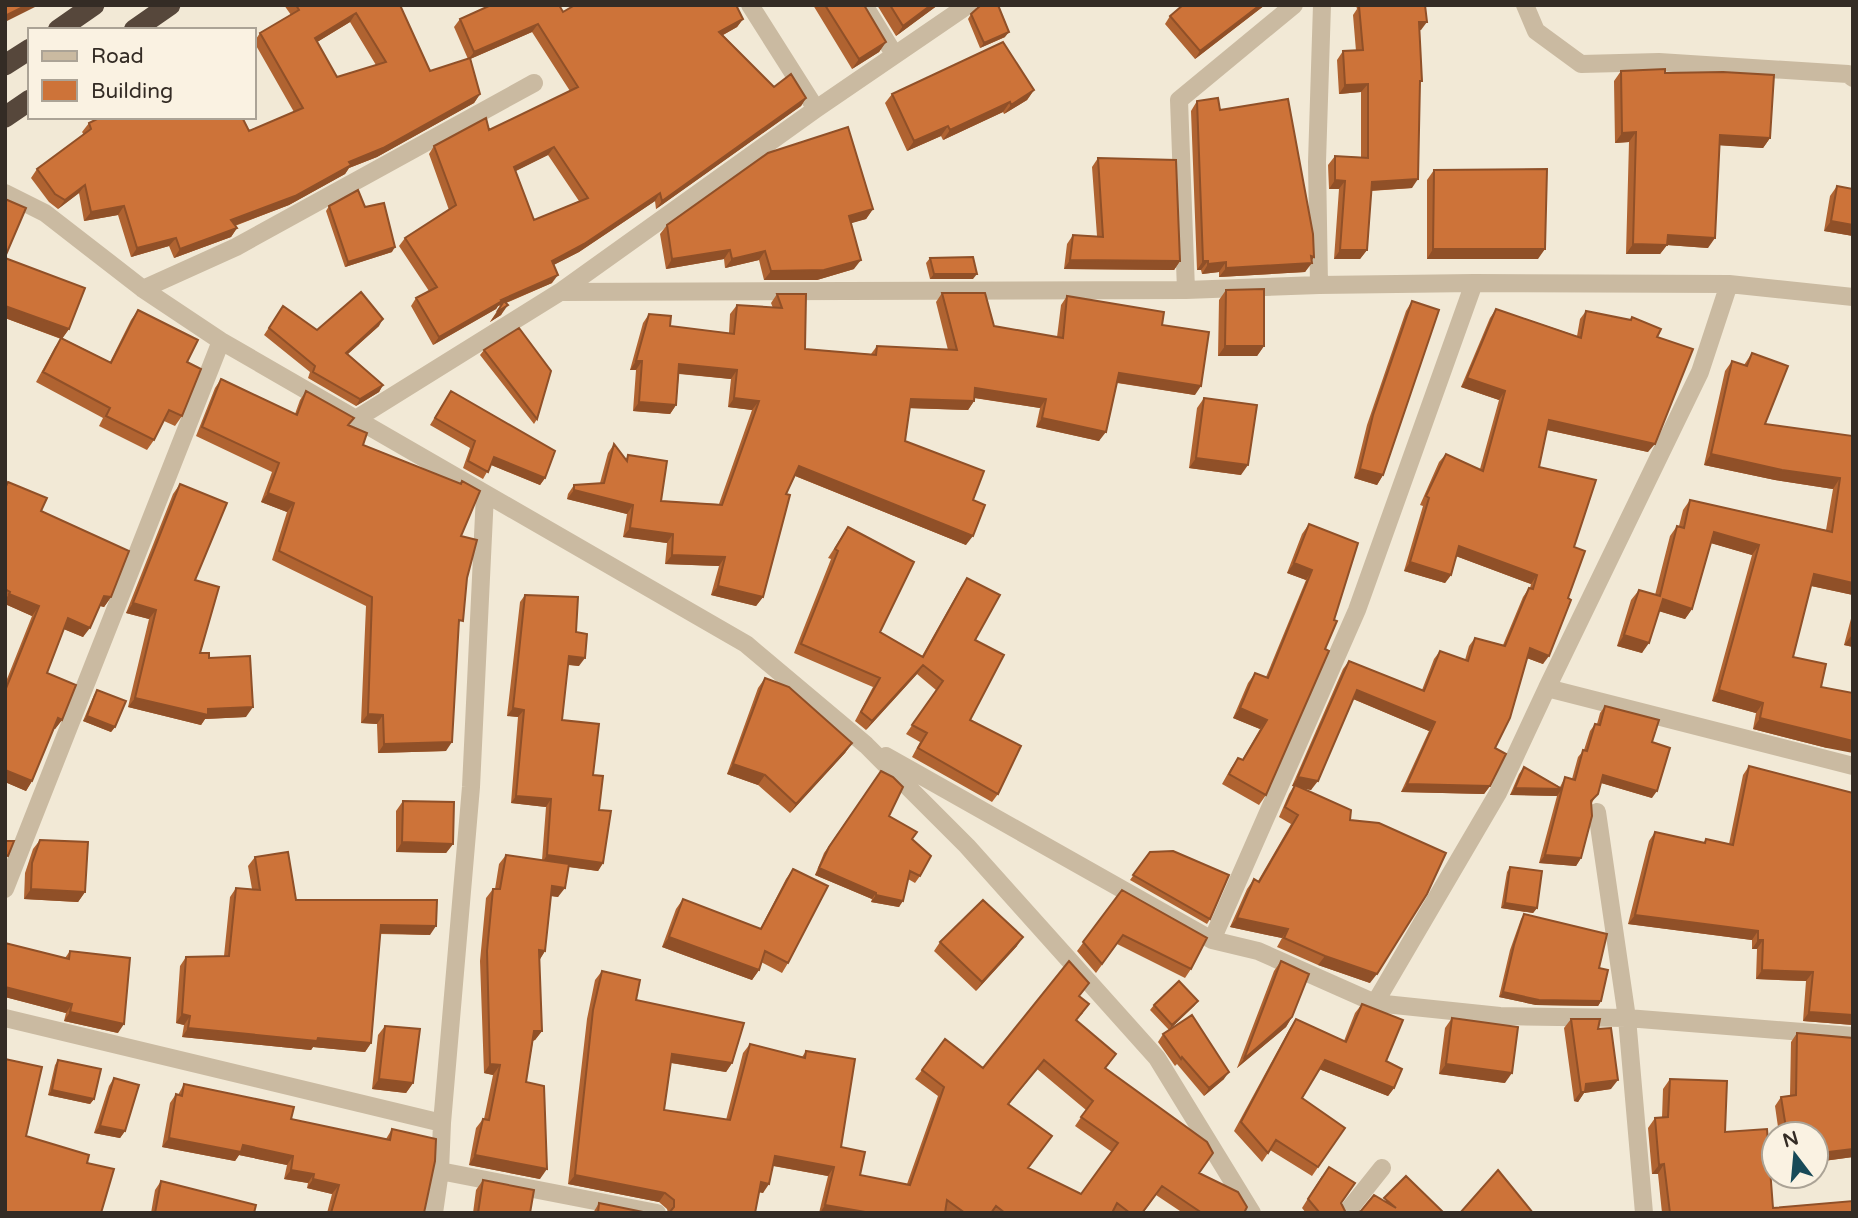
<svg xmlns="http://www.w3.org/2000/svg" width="1858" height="1218" font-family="'Varela Round',sans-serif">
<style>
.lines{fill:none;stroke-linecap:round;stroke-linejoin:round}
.minor{stroke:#cabaa1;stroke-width:18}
.highway{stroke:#56473b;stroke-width:21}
.wall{fill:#b06331;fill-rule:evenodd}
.shaded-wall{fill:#905028}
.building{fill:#cd7339;stroke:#905028;stroke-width:2;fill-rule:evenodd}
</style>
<rect width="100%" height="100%" fill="#f2e9d6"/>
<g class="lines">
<path class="minor" d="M 750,5 L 816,109
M 864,5 L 894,54
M 1525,5 L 1536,31 L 1581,64 L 1659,62 L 1848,74 L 1853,78
M 5,193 L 45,213 L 143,289 L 221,341 L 746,644 L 866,745 L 967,846 L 1157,1058 L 1252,1213
M 1729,284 L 1853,297
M 1319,285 L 1317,162 L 1322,5
M 143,289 L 236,247 L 534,83
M 1186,290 L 1179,100 L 1294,5
M 560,292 L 1186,290 L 1319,285 L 1474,283 L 1729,284 L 1700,372 L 1547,688 L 1853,766
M 356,419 L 560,292 L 816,109 L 968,5
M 886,756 L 1212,940 L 1258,951 L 1375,1003 L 1500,1016 L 1627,1018 L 1853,1036
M 1597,812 L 1627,1018 L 1644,1213
M 5,889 L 221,341
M 1212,940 L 1357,610 L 1474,283
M 1375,1003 L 1498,793 L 1547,688
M 5,1018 L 442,1123
M 440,1171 L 657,1213
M 434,1213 L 440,1171 L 442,1123 L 471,787 L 485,494
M 1346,1213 L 1382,1168"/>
<path class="highway" d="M 58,30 L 94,5
M 134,30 L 170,5
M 5,65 L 30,49
M 5,117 L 30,100"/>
</g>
<path class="wall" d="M 284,5 L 400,5 L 430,71 L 468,59 L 454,27 L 460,19 L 563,12 L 737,8 L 743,19 L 737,27 L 723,35 L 774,87 L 806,98 L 801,106 L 656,209 L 655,201 L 579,252 L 553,265 L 552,283 L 506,303 L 501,315 L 490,322 L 501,305 L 498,306 L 496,309 L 433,345 L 411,306 L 416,298 L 429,291 L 399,246 L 405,238 L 449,210 L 429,154 L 434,146 L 489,130 L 570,91 L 532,32 L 470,59 L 480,94 L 474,103 L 377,157 L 349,168 L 345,174 L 289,205 L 235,226 L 237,228 L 231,237 L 174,258 L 169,246 L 131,257 L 118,215 L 84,221 L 79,193 L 58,209 L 49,202 L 31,178 L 37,169 L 84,135 L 82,132 L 89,123 L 249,131 L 294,112 L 254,42 L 260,33 L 291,15 ZM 350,22 L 376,65 L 337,77 L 317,42 ZM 548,155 L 579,201 L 534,220 L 515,171 Z
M 813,5 L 864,5 L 886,42 L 879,52 L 852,69 Z
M 877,5 L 938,5 L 896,36 Z
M 979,5 L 998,5 L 1005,37 L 980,48 L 968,19 L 971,14 L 979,8 Z
M 1265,5 L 1195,59 L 1165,24 L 1170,16 Z
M 1356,5 L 1425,5 L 1421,30 L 1420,30 L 1420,85 L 1412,188 L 1371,191 L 1367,250 L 1360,259 L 1334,259 L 1339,189 L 1329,189 L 1328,165 L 1335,156 L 1361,157 L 1361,92 L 1339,94 L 1337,60 L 1343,51 L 1356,51 L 1353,15 L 1357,9 Z
M 1621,71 L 1665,73 L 1770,138 L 1763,148 L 1720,145 L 1708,248 L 1667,245 L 1660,254 L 1626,254 L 1629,142 L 1615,143 L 1614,81 Z
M 1034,90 L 1027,100 L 1004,114 L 1003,112 L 943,140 L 941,136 L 907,151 L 885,103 L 892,94 Z
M 1197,101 L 1220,110 L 1314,257 L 1305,272 L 1219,277 L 1219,272 L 1202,274 L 1201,270 L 1197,270 L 1191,111 Z
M 1098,158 L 1180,261 L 1174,270 L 1064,269 L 1067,244 L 1073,235 L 1097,236 L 1092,167 Z
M 1434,170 L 1538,259 L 1427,259 L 1427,180 Z
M 1837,186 L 1853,189 L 1853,236 L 1824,231 L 1830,196 Z
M 329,206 L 365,207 L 392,252 L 345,267 L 326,211 Z
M 873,209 L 866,219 L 850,223 L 854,269 L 817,280 L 764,280 L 759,260 L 725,268 L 724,259 L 666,269 L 660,234 L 667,225 Z
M 5,258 L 69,329 L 62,338 L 110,362 L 131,320 L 138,310 L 187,362 L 182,416 L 175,426 L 164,421 L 154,440 L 147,450 L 99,426 L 103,418 L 36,382 L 55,347 L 61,339 L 5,318 Z
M 930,258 L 973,279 L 930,279 L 926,263 Z
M 1226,290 L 1264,346 L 1257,356 L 1218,356 L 1219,300 Z
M 942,293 L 994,326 L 1057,337 L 1061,305 L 1067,296 L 1162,325 L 1195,395 L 1117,383 L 1099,441 L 1036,427 L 1040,408 L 974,398 L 974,401 L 968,410 L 910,408 L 905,441 L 973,500 L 966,545 L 795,476 L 786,494 L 763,597 L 756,606 L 711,595 L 719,566 L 665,564 L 667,543 L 623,537 L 627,514 L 567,499 L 568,494 L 574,485 L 600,483 L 608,453 L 614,444 L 626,459 L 628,455 L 661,501 L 719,504 L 752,410 L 728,407 L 731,379 L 679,374 L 676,405 L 670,414 L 633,411 L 636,370 L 630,370 L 643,323 L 649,314 L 670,326 L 729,333 L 730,314 L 737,305 L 773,308 L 771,303 L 777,294 L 805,349 L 871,354 L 877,346 L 948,350 L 936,302 Z
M 1412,301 L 1383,475 L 1377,485 L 1354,478 L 1367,425 L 1406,311 Z
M 283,306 L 317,330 L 379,326 L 348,354 L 383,385 L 379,392 L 356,406 L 308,378 L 310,372 L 264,335 Z
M 1496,309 L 1577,336 L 1580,319 L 1586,311 L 1657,337 L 1648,452 L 1547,430 L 1539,467 L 1574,547 L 1543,664 L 1527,658 L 1495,748 L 1490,786 L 1484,794 L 1401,792 L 1429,731 L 1353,699 L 1311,790 L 1302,788 L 1350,820 L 1370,983 L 1318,965 L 1277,947 L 1282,938 L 1230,927 L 1247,889 L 1254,879 L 1258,881 L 1291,824 L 1279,817 L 1289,794 L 1294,786 L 1292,786 L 1343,669 L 1349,661 L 1422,690 L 1434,659 L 1440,651 L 1465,660 L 1469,646 L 1475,638 L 1503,645 L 1523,597 L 1529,588 L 1530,588 L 1531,584 L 1456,556 L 1451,575 L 1445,583 L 1404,571 L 1423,506 L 1420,505 L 1439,462 L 1446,454 L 1480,469 L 1499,400 L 1461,387 L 1490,318 Z
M 484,350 L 537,419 L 534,424 L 480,355 Z
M 1752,353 L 1765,424 L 1853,436 L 1853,595 L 1811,586 L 1793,657 L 1821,687 L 1827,748 L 1753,729 L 1756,713 L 1712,701 L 1752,555 L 1711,543 L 1692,609 L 1685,619 L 1659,611 L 1642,653 L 1617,646 L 1631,600 L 1639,590 L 1655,595 L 1670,536 L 1677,526 L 1679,526 L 1683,510 L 1690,500 L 1826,530 L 1833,489 L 1775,480 L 1704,465 L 1725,371 L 1732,361 L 1744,365 Z
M 221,379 L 295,414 L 300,400 L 306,391 L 349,426 L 363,445 L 460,484 L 462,481 L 461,536 L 467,578 L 458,628 L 446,751 L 378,753 L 377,724 L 361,723 L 366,606 L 272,560 L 287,512 L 261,502 L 272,472 L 196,436 L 215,388 Z
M 451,391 L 545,478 L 540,485 L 491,465 L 483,479 L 463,468 L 470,448 L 430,425 Z
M 1204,398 L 1241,475 L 1189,468 L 1197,408 Z
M 8,482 L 41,511 L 111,597 L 104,607 L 100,606 L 83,637 L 64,629 L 47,673 L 62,720 L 55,729 L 53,728 L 32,781 L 26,791 L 5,782 L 5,684 L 32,616 L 5,604 L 5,486 Z
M 180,484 L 195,580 L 200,653 L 209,658 L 246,717 L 205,719 L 201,725 L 128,707 L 149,619 L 126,613 L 173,494 Z
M 1309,524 L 1358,543 L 1266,795 L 1259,805 L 1222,784 L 1231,768 L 1238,758 L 1242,760 L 1260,729 L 1233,718 L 1248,683 L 1255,673 L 1266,677 L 1306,580 L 1287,573 L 1302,534 Z
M 848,527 L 880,632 L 922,656 L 961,587 L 967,578 L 975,640 L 970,720 L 998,794 L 992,802 L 912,757 L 920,742 L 906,734 L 936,690 L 917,674 L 866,730 L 855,721 L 873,687 L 794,653 L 831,559 L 828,558 Z
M 525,595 L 576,632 L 579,666 L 568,665 L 562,720 L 593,775 L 599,810 L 603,863 L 598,871 L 568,867 L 558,897 L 551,896 L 545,951 L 539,960 L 542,1031 L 535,1040 L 533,1041 L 526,1082 L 540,1179 L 469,1165 L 476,1128 L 483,1119 L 484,1119 L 493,1075 L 484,1073 L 480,961 L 486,898 L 493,889 L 495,889 L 499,864 L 506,855 L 542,860 L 546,807 L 511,803 L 518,717 L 507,716 L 520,602 Z
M 1853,611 L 1853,647 L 1844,645 Z
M 765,678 L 852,743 L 845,753 L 790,813 L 758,785 L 727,774 L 758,688 Z
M 97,690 L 115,727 L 111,732 L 83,721 L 94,695 Z
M 1605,706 L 1652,742 L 1652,798 L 1601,783 L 1592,803 L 1581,858 L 1576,866 L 1539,863 L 1557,796 L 1510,795 L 1519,774 L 1524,767 L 1560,787 L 1565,777 L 1572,779 L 1578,757 L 1584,750 L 1590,731 L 1595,724 L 1597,724 L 1600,713 Z
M 1749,766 L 1853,793 L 1853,1025 L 1803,1021 L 1806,981 L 1756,979 L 1757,949 L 1752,949 L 1752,940 L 1628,924 L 1649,841 L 1655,832 L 1704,843 L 1706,839 L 1729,844 L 1743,775 Z
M 881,771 L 889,816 L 912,839 L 920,876 L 915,883 L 908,879 L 899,907 L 871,902 L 872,899 L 815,875 L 824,853 Z
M 403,801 L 453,844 L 446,853 L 396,852 L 396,811 Z
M 40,840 L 85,892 L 78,902 L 24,899 L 25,873 L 33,849 Z
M 1150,852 L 1210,919 L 1207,924 L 1130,880 Z
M 255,857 L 296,900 L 430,935 L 380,934 L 371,1043 L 365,1052 L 313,1047 L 311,1050 L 182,1037 L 184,1025 L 176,1023 L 180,966 L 186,957 L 224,956 L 230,897 L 236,888 L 252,889 L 248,866 Z
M 1510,867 L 1537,908 L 1533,913 L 1501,908 L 1507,872 Z
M 793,869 L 788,963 L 782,973 L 761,962 L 759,970 L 752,980 L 662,947 L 676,909 L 683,899 L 760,929 L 786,879 Z
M 1122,890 L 1191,969 L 1185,978 L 1117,944 L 1096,973 L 1077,951 Z
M 1524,914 L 1599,968 L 1601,1001 L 1598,1006 L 1536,1005 L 1499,997 L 1510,950 L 1521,919 Z
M 940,942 L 1017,946 L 976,991 L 934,951 Z
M 5,943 L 65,958 L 70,951 L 118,1033 L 64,1021 L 66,1013 L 5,997 Z
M 1281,961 L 1292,1017 L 1286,1027 L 1237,1068 L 1274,971 Z
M 602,971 L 636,1000 L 732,1063 L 726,1072 L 671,1063 L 664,1110 L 726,1120 L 743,1053 L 750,1044 L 802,1057 L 806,1051 L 841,1147 L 860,1175 L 907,1184 L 938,1096 L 915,1079 L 922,1070 L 983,1068 L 1079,996 L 1083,1013 L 1076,1020 L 1110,1063 L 1106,1068 L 1199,1173 L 1244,1213 L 1183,1213 L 1156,1195 L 1143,1213 L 819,1213 L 828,1176 L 773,1166 L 763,1193 L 759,1192 L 755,1213 L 668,1213 L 667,1209 L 659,1202 L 568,1184 L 587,1019 L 595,980 ZM 1037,1069 L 1086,1110 L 1075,1126 L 1112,1152 L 1081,1194 L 1028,1168 L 1009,1104 Z
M 1198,1001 L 1194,1006 L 1169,1030 L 1150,1010 L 1154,1005 Z
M 1362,1004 L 1386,1061 L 1394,1088 L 1388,1096 L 1319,1069 L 1302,1098 L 1345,1128 L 1312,1176 L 1270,1150 L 1262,1162 L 1234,1131 L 1290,1028 L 1296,1019 L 1344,1041 L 1355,1013 Z
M 1452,1018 L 1505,1083 L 1439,1074 L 1445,1028 Z
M 1571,1019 L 1598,1029 L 1611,1089 L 1584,1093 L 1578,1102 L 1574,1101 L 1564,1028 Z
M 385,1026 L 413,1083 L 406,1093 L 372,1089 L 378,1035 Z
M 1797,1033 L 1853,1157 L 1816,1162 L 1816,1134 L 1779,1134 L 1775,1106 L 1781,1097 L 1790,1096 L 1791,1042 Z
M 1163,1034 L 1224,1079 L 1204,1096 L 1177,1064 L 1175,1066 L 1158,1042 Z
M 58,1060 L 94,1099 L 90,1104 L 48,1095 L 55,1065 Z
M 114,1078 L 125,1131 L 120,1138 L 94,1133 L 109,1086 Z
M 1670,1079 L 1725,1132 L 1773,1208 L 1853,1213 L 1662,1213 L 1658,1174 L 1652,1174 L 1648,1128 L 1655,1118 L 1662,1118 L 1663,1089 Z
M 184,1084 L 291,1119 L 386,1139 L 392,1129 L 424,1213 L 327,1213 L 332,1194 L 307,1188 L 308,1183 L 284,1179 L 287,1165 L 239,1155 L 235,1161 L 162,1147 L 170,1103 L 176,1094 L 178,1095 Z
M 1322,1176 L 1341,1203 L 1346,1213 L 1306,1213 L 1302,1208 Z
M 483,1180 L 530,1213 L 473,1213 L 476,1190 Z
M 161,1181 L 254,1213 L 151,1213 L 155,1190 Z
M 599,1203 L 648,1213 L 593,1213 Z"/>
<path class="shaded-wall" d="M 27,5 L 39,5 L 5,22 L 5,16 Z
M 931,5 L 938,5 L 896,36 L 903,26 Z
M 1260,5 L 1265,5 L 1195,59 L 1200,51 Z
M 356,13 L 350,22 L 309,47 L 315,38 Z
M 743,19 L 737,27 L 714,40 L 719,32 Z
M 1419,22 L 1427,22 L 1421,30 L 1413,31 Z
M 538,24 L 532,32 L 468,60 L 474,52 Z
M 1009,32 L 1005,37 L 980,48 L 984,43 Z
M 886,42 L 879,52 L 852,69 L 859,59 Z
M 1368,84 L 1361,92 L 1339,94 L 1345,85 Z
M 1034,90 L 1027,100 L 1004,114 L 1011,105 Z
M 480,94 L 474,103 L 377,157 L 349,168 L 345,174 L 289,205 L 225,229 L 231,220 L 349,162 Z
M 806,98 L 801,106 L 656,209 L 662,201 Z
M 1010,102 L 1003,112 L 943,140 L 950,130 Z
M 948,126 L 941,136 L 907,151 L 914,141 Z
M 1636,132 L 1629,142 L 1615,143 L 1622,133 Z
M 1720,135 L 1770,138 L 1763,148 L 1714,145 Z
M 554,147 L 548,155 L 508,175 L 514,167 Z
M 1418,179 L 1412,188 L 1365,191 L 1372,182 Z
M 1335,180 L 1345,181 L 1339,189 L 1329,189 Z
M 85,185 L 79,193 L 58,209 L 65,200 Z
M 660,193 L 655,201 L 579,252 L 546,269 L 552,261 Z
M 124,206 L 118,215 L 84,221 L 91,212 Z
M 873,209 L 866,219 L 842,226 L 849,216 Z
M 1831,221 L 1853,225 L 1853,236 L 1824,231 Z
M 237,228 L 231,237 L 174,258 L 180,249 Z
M 1668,235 L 1715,238 L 1708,248 L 1667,245 L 1660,254 L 1626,254 L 1633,244 Z
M 176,238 L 169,246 L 131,257 L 137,248 Z
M 395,247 L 392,252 L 345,267 L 348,262 Z
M 1433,249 L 1545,249 L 1538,259 L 1427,259 Z
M 730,250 L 724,259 L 666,269 L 672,259 Z
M 1340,250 L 1367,250 L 1360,259 L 1334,259 Z
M 765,251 L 759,260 L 725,268 L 732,259 Z
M 1311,256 L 1314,257 L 1309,263 L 1312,263 L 1305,272 L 1219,277 L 1226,268 Z
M 861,260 L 854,269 L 817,280 L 764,280 L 771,271 Z
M 1070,260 L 1180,261 L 1174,270 L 1064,269 Z
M 1203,261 L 1208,261 L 1201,270 L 1197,270 Z
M 1226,262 L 1219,272 L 1202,274 L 1208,264 Z
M 934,274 L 977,274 L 973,279 L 930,279 Z
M 558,275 L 552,283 L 498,306 L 496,309 L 433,345 L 439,337 L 501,300 Z
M 508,305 L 501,315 L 490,322 L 497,312 Z
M 5,306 L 69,329 L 62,339 L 5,318 Z
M 383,319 L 379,326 L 342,359 L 346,353 Z
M 1225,346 L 1264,346 L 1257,356 L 1218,356 Z
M 636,361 L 642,361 L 636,370 L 630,370 Z
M 679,364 L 737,370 L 731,379 L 673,373 Z
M 1119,373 L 1201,386 L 1195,395 L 1113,382 Z
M 1467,378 L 1505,391 L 1499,400 L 1461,387 Z
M 383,385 L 379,392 L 356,406 L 360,399 Z
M 975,388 L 1046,399 L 1040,408 L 969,397 Z
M 734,398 L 759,401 L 752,410 L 728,407 Z
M 911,399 L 974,401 L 968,410 L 905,408 Z
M 639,402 L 676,405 L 670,414 L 633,411 Z
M 1042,418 L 1106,432 L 1099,441 L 1036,427 Z
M 1549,420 L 1655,444 L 1648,452 L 1543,429 Z
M 1711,454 L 1840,478 L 1833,489 L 1775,480 L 1704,465 Z
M 494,457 L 545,478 L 540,485 L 489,464 Z
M 1196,458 L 1248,465 L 1241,475 L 1189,468 Z
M 799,466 L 973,536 L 966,545 L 793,475 Z
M 1360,469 L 1383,475 L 1377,485 L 1354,478 Z
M 574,490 L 633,505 L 627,514 L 567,499 Z
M 268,493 L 294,503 L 287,512 L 261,502 Z
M 630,528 L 673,534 L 667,543 L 623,537 Z
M 1714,532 L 1759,545 L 1752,555 L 1707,542 Z
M 1459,546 L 1537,575 L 1531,584 L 1453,555 Z
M 672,555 L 725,557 L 719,566 L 665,564 Z
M 1410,562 L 1451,575 L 1445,583 L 1404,571 Z
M 1294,563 L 1312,570 L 1306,580 L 1287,573 Z
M 1814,574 L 1853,583 L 1853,595 L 1807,585 Z
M 718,586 L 763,597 L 756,606 L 711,595 Z
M 9,594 L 39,606 L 32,616 L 5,604 L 5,600 Z
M 104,596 L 111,597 L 104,607 L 97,605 Z
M 1663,599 L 1692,609 L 1685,619 L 1655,610 Z
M 133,603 L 156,610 L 149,619 L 126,613 Z
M 68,618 L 90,628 L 83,637 L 61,628 Z
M 1624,635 L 1649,643 L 1642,653 L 1617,646 Z
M 1852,635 L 1853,635 L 1853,647 L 1844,645 Z
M 1530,648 L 1549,656 L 1543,664 L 1524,657 Z
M 569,656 L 585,658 L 579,666 L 563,664 Z
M 923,665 L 917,674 L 866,730 L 872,721 Z
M 1357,690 L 1435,722 L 1429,731 L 1351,698 Z
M 1719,690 L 1763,703 L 1756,713 L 1712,701 Z
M 135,698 L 208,709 L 253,707 L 246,717 L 205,719 L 201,725 L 128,707 Z
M 513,708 L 524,710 L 518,717 L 507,716 Z
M 1240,708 L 1267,720 L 1260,729 L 1233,718 Z
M 368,714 L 383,715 L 377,724 L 361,723 Z
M 87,716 L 115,727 L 111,732 L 83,721 Z
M 58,718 L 62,720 L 55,729 L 51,727 Z
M 1760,718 L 1853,741 L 1853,753 L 1827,748 L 1753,729 Z
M 452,742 L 446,751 L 378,753 L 384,744 Z
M 852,743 L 845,753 L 790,813 L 796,804 Z
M 733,764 L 765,775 L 758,785 L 727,774 Z
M 5,770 L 32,781 L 26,791 L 5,782 Z
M 1603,775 L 1657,791 L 1652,798 L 1598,782 Z
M 1298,777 L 1318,781 L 1311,790 L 1292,786 Z
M 1407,784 L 1490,786 L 1484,794 L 1401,792 Z
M 1515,788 L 1562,789 L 1557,796 L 1510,795 Z
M 516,796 L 551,799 L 546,807 L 511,803 Z
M 402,842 L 453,844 L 446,853 L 396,852 Z
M 547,855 L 603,863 L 598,871 L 542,863 Z
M 1545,855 L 1581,858 L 1576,866 L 1539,863 Z
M 819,868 L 876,893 L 872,899 L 815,875 Z
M 552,886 L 565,888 L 558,897 L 545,895 Z
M 31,889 L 85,892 L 78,902 L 24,899 Z
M 876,895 L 903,901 L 899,907 L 871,902 Z
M 1505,903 L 1537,908 L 1533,913 L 1501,908 Z
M 1635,915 L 1758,931 L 1752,940 L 1628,924 Z
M 1237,918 L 1288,929 L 1282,938 L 1230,927 Z
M 381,925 L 436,926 L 430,935 L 375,933 Z
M 669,937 L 759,970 L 752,980 L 662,947 Z
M 1023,937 L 1017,946 L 976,991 L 982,982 Z
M 1758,940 L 1763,940 L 1757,949 L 1752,949 Z
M 539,950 L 545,951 L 539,961 Z
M 1325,956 L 1377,974 L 1370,983 L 1318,965 Z
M 1762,970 L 1813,972 L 1806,981 L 1756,979 Z
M 5,987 L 72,1004 L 66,1013 L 5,997 Z
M 1503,992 L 1601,1001 L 1598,1006 L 1536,1005 L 1499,997 Z
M 1198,1001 L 1194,1006 L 1169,1030 L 1172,1025 Z
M 70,1012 L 124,1024 L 118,1033 L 64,1021 Z
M 1809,1012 L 1853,1015 L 1853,1025 L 1803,1021 Z
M 182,1014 L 190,1016 L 184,1025 L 176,1023 Z
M 1292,1017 L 1286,1027 L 1237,1068 L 1244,1059 Z
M 188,1028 L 318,1038 L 371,1043 L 365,1052 L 313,1047 L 311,1050 L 182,1037 Z
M 534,1031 L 542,1031 L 535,1040 L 528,1041 Z
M 672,1054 L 732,1063 L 726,1072 L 666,1062 Z
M 1325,1060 L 1394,1088 L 1388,1096 L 1319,1069 Z
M 490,1064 L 500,1065 L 493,1075 L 484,1073 Z
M 1446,1064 L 1512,1073 L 1505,1083 L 1439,1074 Z
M 1229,1072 L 1224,1079 L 1204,1096 L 1209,1088 Z
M 379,1079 L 413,1083 L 406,1093 L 372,1089 Z
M 1618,1080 L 1611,1089 L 1584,1093 L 1578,1102 L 1574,1101 L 1586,1084 Z
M 52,1090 L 94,1099 L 90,1104 L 48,1095 Z
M 100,1126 L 125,1131 L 120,1138 L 94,1133 Z
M 169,1138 L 243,1145 L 293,1156 L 287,1165 L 239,1155 L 235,1161 L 162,1147 Z
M 1853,1149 L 1853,1157 L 1816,1162 L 1816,1159 L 1820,1153 Z
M 475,1155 L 547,1169 L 540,1179 L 469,1165 Z
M 775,1156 L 834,1167 L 828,1176 L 769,1165 Z
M 1664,1164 L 1658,1174 L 1652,1174 L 1659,1165 Z
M 291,1170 L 314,1174 L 308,1183 L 284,1179 Z
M 575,1175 L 665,1193 L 659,1202 L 568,1184 Z
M 313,1179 L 339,1185 L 332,1194 L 307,1188 Z
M 761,1182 L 769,1184 L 763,1193 L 754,1191 Z
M 825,1205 L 871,1213 L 820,1213 Z"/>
<path class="building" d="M 5,5 L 27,5 L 5,16 Z
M 296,5 L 400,5 L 430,71 L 470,58 L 480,94 L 383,148 L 349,162 L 351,165 L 295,196 L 231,220 L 237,228 L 180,249 L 176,238 L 137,248 L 124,206 L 91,212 L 85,185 L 65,200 L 55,194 L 37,169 L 91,129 L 89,123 L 101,117 L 242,117 L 249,131 L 303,108 L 260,33 L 299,10 ZM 356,13 L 386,62 L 337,77 L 315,38 Z
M 491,5 L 559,5 L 563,12 L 575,5 L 739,5 L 737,7 L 743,19 L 719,32 L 774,87 L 791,74 L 806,98 L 662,201 L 660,193 L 584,244 L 552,261 L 558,275 L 501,300 L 502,301 L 439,337 L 416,298 L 437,287 L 405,238 L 456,205 L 434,146 L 486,118 L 489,130 L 578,87 L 538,24 L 474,52 L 460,19 ZM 554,147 L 588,198 L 534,220 L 514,167 Z
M 825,5 L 864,5 L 886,42 L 859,59 Z
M 890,5 L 931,5 L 903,26 Z
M 981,5 L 998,5 L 1009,32 L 984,43 L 971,14 Z
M 1183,5 L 1260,5 L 1200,51 L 1170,16 Z
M 1364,5 L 1425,5 L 1427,22 L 1419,22 L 1422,81 L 1420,81 L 1418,179 L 1372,182 L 1367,250 L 1340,250 L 1345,181 L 1335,180 L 1335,156 L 1368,158 L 1368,84 L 1345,85 L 1343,51 L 1363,50 L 1359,6 Z
M 1003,42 L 1034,90 L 1011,105 L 1010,102 L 950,130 L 948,126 L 914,141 L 892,94 Z
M 1665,69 L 1665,73 L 1723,72 L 1774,75 L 1770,138 L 1720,135 L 1715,238 L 1668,235 L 1667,245 L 1633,244 L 1636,132 L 1622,133 L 1621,71 Z
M 1218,98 L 1220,110 L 1288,99 L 1313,234 L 1314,257 L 1311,256 L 1312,263 L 1226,268 L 1226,262 L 1208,264 L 1208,261 L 1203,261 L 1197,101 Z
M 848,127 L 873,209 L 849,216 L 861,260 L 824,270 L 771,271 L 765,251 L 732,259 L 730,250 L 672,259 L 667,225 L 768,153 Z
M 1098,158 L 1176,160 L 1180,261 L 1070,260 L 1073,235 L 1103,237 Z
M 1547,169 L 1545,249 L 1433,249 L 1434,170 Z
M 1837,186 L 1853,189 L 1853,225 L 1831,221 Z
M 358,190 L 365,207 L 384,203 L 395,247 L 348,262 L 329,206 Z
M 5,199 L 26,208 L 5,257 Z
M 973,257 L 977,274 L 934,274 L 930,258 Z
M 5,258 L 85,288 L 69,329 L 5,306 Z
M 1264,289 L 1264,346 L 1225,346 L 1226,290 Z
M 361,292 L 383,319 L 346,353 L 383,385 L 360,399 L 313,372 L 315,366 L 269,328 L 283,306 L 317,330 Z
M 942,293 L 985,293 L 994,326 L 1063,338 L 1067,296 L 1164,312 L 1162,325 L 1209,332 L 1201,386 L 1119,373 L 1106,432 L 1042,418 L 1046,399 L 975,388 L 974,401 L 911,399 L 905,441 L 984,471 L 973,500 L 985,505 L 973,536 L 799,466 L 786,494 L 790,495 L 763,597 L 718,586 L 725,557 L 672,555 L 673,534 L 630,528 L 633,505 L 574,490 L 574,485 L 604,483 L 614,444 L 627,461 L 628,455 L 667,461 L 661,501 L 722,505 L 759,401 L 734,398 L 737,370 L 679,364 L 676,405 L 639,402 L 642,361 L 636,361 L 649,314 L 671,316 L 670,326 L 734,334 L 737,305 L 782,308 L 777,294 L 806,294 L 805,349 L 876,355 L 877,346 L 957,350 Z
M 504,301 L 508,305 L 497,312 Z
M 1412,301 L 1439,310 L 1383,475 L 1360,469 L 1373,415 Z
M 1496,309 L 1581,338 L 1586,311 L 1631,320 L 1632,317 L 1661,329 L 1657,337 L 1693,349 L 1655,444 L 1549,420 L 1539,467 L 1596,480 L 1574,547 L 1585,551 L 1568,598 L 1571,600 L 1549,656 L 1530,648 L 1510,718 L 1495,748 L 1506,754 L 1490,786 L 1407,784 L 1435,722 L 1357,690 L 1318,781 L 1298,777 L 1349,661 L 1424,691 L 1440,651 L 1468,661 L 1475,638 L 1505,646 L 1529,588 L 1533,589 L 1537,575 L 1459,546 L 1451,575 L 1410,562 L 1429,498 L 1426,496 L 1446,454 L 1483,471 L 1505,391 L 1467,378 Z
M 138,310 L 198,340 L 187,362 L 201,369 L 182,416 L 169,410 L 154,440 L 106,416 L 110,408 L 43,372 L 61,338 L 111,363 Z
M 519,328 L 551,371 L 537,419 L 484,350 Z
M 1752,353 L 1788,366 L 1765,424 L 1853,436 L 1853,583 L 1814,574 L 1793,657 L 1826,664 L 1821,687 L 1853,693 L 1853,741 L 1760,718 L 1763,703 L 1719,690 L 1759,545 L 1714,532 L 1692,609 L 1663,599 L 1649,643 L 1624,635 L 1639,590 L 1660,596 L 1677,526 L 1684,528 L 1690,500 L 1832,532 L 1840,478 L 1782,470 L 1711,454 L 1732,361 L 1747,366 Z
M 221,379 L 297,415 L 306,391 L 354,418 L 348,425 L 367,433 L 363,445 L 461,484 L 462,481 L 480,491 L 461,536 L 477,540 L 467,578 L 463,621 L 459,620 L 452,742 L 384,744 L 383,715 L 368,714 L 372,597 L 279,551 L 294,503 L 268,493 L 279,463 L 202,427 Z
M 451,391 L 555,451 L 545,478 L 494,457 L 488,472 L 468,461 L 475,441 L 435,418 Z
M 1204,398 L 1257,405 L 1248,465 L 1196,458 Z
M 8,482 L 47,498 L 41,511 L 129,551 L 111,597 L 104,596 L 90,628 L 68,618 L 47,673 L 76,685 L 62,720 L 58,718 L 32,781 L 5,770 L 5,691 L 39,606 L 9,594 L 10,592 L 5,589 L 5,488 Z
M 180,484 L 227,503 L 195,580 L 219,587 L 200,653 L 209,653 L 209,658 L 250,656 L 253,707 L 208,709 L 208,715 L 135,698 L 156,610 L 133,603 Z
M 1309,524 L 1358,543 L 1334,620 L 1337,621 L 1325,649 L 1329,651 L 1266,795 L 1229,774 L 1238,758 L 1243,760 L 1267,720 L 1240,708 L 1255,673 L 1268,678 L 1312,570 L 1294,563 Z
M 848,527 L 914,562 L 880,632 L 923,657 L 967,578 L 1000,595 L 975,640 L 1004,655 L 970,720 L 1021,746 L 998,794 L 918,748 L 927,733 L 912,725 L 943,681 L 923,665 L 872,721 L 861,712 L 880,678 L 801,644 L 838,551 L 835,549 Z
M 525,595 L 578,597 L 576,632 L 587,634 L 585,658 L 569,656 L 562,720 L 599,724 L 593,775 L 603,776 L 599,810 L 611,811 L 603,863 L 547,855 L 551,799 L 516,796 L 524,710 L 513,708 Z
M 765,678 L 789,687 L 852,743 L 796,804 L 765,775 L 733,764 Z
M 97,690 L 126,701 L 115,727 L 87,716 Z
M 1605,706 L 1659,720 L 1652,742 L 1670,748 L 1657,791 L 1603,775 L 1598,794 L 1591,801 L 1592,816 L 1581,858 L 1545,855 L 1562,789 L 1515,788 L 1524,767 L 1562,789 L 1565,777 L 1575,780 L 1583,750 L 1587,751 L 1595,724 L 1600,725 Z
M 1749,766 L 1853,793 L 1853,1015 L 1809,1012 L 1813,972 L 1762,970 L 1763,940 L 1758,940 L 1758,931 L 1635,915 L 1655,832 L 1705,843 L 1706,839 L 1733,845 Z
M 881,771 L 893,777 L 903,787 L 889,816 L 917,832 L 912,839 L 931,856 L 920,876 L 910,871 L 903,901 L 876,895 L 876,893 L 819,868 L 829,847 Z
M 1295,785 L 1351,810 L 1350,820 L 1379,823 L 1446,853 L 1427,894 L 1377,974 L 1325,956 L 1284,938 L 1288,929 L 1237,918 L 1254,879 L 1259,882 L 1298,815 L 1285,807 Z
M 403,801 L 454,802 L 453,844 L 402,842 Z
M 40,840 L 88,842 L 85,892 L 31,889 L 32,863 Z
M 5,841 L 14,841 L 8,856 L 5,855 Z
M 1173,851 L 1229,875 L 1210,919 L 1133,875 L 1150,852 Z
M 288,852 L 296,900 L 437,900 L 436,926 L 381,925 L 371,1043 L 318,1038 L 317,1041 L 188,1028 L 190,1016 L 182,1014 L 186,957 L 229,956 L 236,888 L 260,890 L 255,857 Z
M 506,855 L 569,864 L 565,888 L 552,886 L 545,951 L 539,950 L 542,1031 L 534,1031 L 526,1082 L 544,1086 L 547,1169 L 475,1155 L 483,1119 L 489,1120 L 500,1065 L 490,1064 L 487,951 L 493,889 L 500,889 Z
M 1510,867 L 1542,871 L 1537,908 L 1505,903 Z
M 793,869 L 828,886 L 788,963 L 765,951 L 759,970 L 669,937 L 683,899 L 761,929 Z
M 1122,890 L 1207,938 L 1191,969 L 1123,935 L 1102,964 L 1083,942 Z
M 983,900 L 1023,937 L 982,982 L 940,942 Z
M 1524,914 L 1607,934 L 1599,968 L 1608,970 L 1601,1001 L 1539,1000 L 1503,992 L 1514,945 Z
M 5,943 L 69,959 L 70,951 L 130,958 L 124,1024 L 70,1012 L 72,1004 L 5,987 Z
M 1069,961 L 1089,983 L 1079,996 L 1089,1004 L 1076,1020 L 1116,1054 L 1105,1068 L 1207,1142 L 1213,1153 L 1199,1173 L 1238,1192 L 1247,1207 L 1244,1213 L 1202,1213 L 1162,1186 L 1142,1213 L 1130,1213 L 1117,1203 L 1112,1213 L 1005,1213 L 996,1206 L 991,1213 L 965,1213 L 947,1200 L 945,1213 L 871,1213 L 825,1205 L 834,1167 L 775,1156 L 769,1184 L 761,1182 L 755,1213 L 669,1213 L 674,1207 L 674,1200 L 665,1193 L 575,1175 L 593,1010 L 602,971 L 640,980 L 636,1000 L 744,1023 L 732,1063 L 672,1054 L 664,1110 L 730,1120 L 750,1044 L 805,1058 L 806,1051 L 855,1059 L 841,1147 L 865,1152 L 860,1175 L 910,1185 L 944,1087 L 922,1070 L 945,1039 L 983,1068 ZM 1044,1060 L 1093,1101 L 1081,1117 L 1118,1143 L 1081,1194 L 1028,1168 L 1052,1136 L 1008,1104 Z
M 1281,961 L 1309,974 L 1292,1017 L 1244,1059 Z
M 1179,981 L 1198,1001 L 1172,1025 L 1154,1005 Z
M 1362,1004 L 1403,1020 L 1386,1061 L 1402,1069 L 1394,1088 L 1325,1060 L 1302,1098 L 1345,1128 L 1318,1167 L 1276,1140 L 1268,1153 L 1241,1122 L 1296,1019 L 1346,1042 Z
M 1192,1015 L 1229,1072 L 1209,1088 L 1182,1057 L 1181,1059 L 1163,1034 Z
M 1452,1018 L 1518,1027 L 1512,1073 L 1446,1064 Z
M 1571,1019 L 1600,1019 L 1598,1029 L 1611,1028 L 1618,1080 L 1586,1084 L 1585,1092 L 1581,1092 Z
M 385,1026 L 420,1029 L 413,1083 L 379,1079 Z
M 1797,1033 L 1853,1038 L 1853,1149 L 1820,1153 L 1819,1144 L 1816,1145 L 1816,1134 L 1787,1134 L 1781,1097 L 1796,1095 Z
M 5,1059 L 42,1067 L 26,1136 L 89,1155 L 87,1163 L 114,1169 L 101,1213 L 5,1213 Z
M 58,1060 L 101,1069 L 94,1099 L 52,1090 Z
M 114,1078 L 139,1085 L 125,1131 L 100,1126 Z
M 1670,1079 L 1727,1081 L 1725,1132 L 1767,1129 L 1773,1208 L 1853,1201 L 1853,1213 L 1670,1213 L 1664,1164 L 1659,1165 L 1655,1118 L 1668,1117 Z
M 184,1084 L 294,1107 L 291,1119 L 390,1140 L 392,1129 L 436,1139 L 435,1161 L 424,1213 L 331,1213 L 339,1185 L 313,1179 L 314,1174 L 291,1170 L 293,1156 L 243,1145 L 241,1152 L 169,1138 L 176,1094 L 182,1096 Z
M 1329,1167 L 1355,1183 L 1341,1203 L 1346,1213 L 1318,1213 L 1319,1212 L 1308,1199 Z
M 1498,1170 L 1533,1213 L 1460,1213 Z
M 1406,1176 L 1444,1213 L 1357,1213 L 1361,1211 L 1374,1195 L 1396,1208 L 1384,1198 Z
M 483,1180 L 534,1190 L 530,1213 L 478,1213 Z
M 161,1181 L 256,1205 L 254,1213 L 155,1213 Z
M 599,1203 L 648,1213 L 598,1213 Z"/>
<rect width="1858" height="1218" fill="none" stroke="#342c25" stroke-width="14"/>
<rect x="28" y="28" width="228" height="91" fill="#faf2e2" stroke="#aba396" stroke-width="2"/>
<rect x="42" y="51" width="35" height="10" fill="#cabaa1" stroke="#aba396" stroke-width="2"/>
<text x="91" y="63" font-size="21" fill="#342c25">Road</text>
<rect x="42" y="80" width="35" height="21" fill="#cd7339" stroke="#aba396" stroke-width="2"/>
<text x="91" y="98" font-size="21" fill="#342c25">Building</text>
<g transform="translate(1795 1155) rotate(344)"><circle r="33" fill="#faf2e2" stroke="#aba396" stroke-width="2"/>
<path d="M0-5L12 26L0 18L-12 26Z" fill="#184a58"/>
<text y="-10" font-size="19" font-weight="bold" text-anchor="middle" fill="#342c25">N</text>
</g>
</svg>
